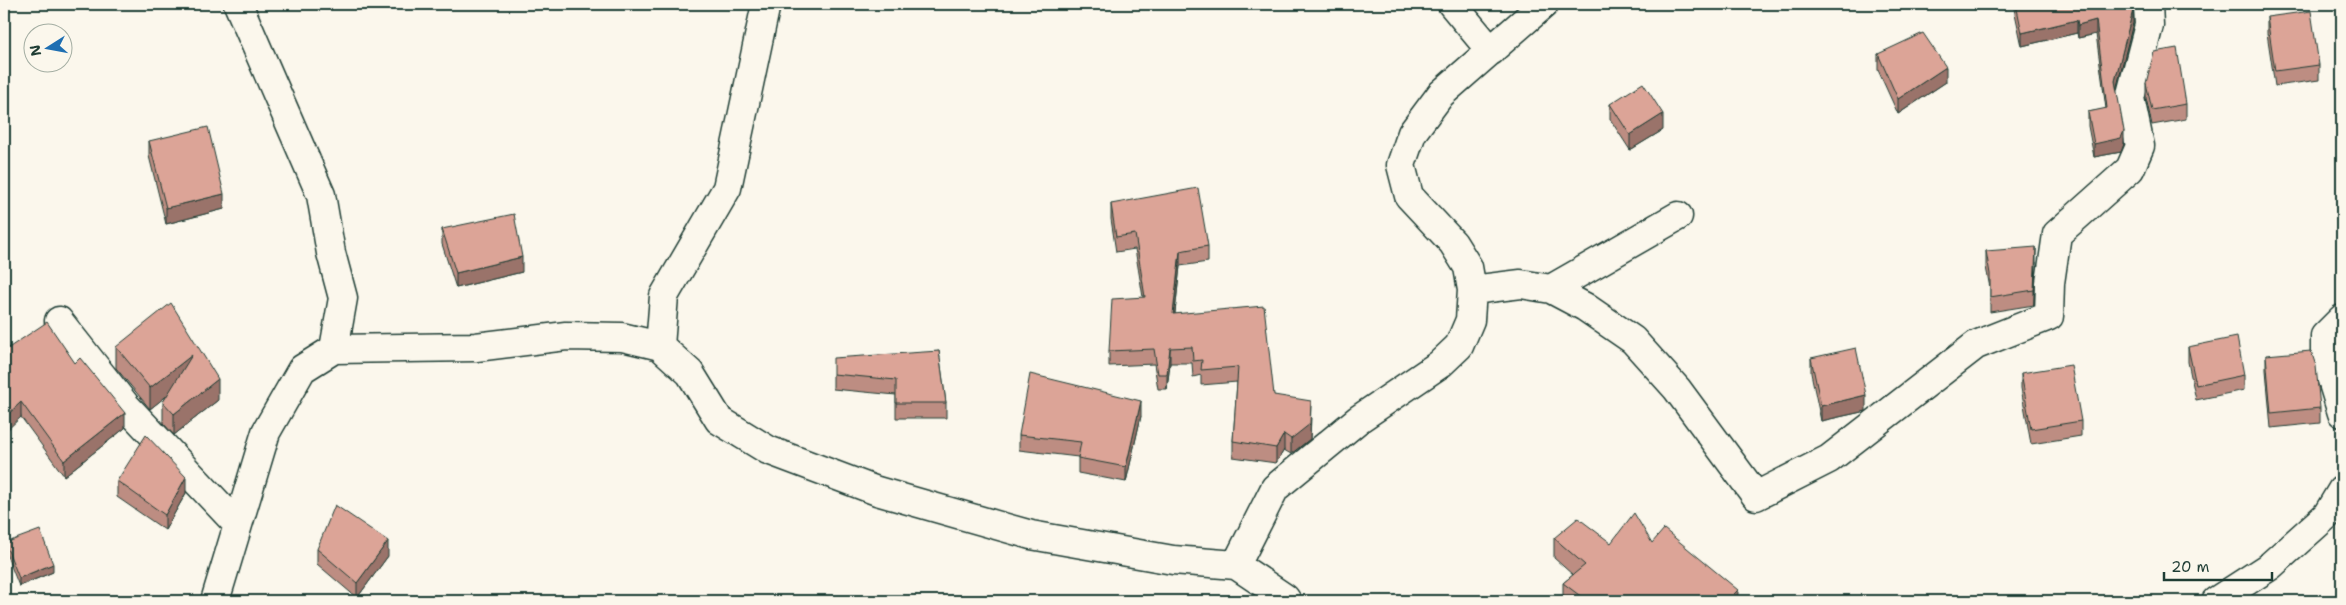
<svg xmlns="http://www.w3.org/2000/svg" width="2346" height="605" font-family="'Shantell Sans',sans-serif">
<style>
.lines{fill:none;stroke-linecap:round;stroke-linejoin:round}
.minor-casing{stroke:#1f3d34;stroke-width:31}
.minor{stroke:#fbf7ec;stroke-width:28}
.wall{fill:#bd8d82;stroke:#1f3d34}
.shaded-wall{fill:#9a736a;stroke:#1f3d34}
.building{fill:#dca497;stroke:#1f3d34}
</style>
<rect width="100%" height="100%" fill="#fbf7ec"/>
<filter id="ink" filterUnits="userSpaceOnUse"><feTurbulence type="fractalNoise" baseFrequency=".02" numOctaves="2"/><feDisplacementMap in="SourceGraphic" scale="10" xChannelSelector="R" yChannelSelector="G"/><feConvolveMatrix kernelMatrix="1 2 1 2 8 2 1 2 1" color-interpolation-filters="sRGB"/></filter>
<g filter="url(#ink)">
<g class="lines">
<g class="minor-casing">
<path id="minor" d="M 238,4 L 321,195 L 331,253 L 343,298 L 334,349
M 1452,4 L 1491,51
M 1551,289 L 1678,216
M 1472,290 L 1521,284 L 1551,289 L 1585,307 L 1633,340 L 1677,389 L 1756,496 L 1829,459 L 1976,345 L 2049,316 L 2050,283 L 2057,234 L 2130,169 L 2140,146 L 2130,98 L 2149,25 L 2148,4
M 2342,319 L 2325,336 L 2325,357 L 2342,413
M 59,321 L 126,406 L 237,524
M 660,346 L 664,296 L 727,188 L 766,4
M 1236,565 L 1275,488 L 1359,419 L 1440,364 L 1459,346 L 1470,320 L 1472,290 L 1468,267 L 1453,243 L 1409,196 L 1401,165 L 1412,133 L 1441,94 L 1544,4
M 215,601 L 266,432 L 302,369 L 334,349 L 476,347 L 566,336 L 622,337 L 660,346 L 690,373 L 719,420 L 768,450 L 877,491 L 1031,535 L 1173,560 L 1236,565 L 1285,598 L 1287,601
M 2216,601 L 2270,566 L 2327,515 L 2342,490"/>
</g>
<use href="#minor" class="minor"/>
</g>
<path class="wall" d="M 2013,4 L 2133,4 L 2133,23 L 2116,89 L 2124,144 L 2121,152 L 2094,157 L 2088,126 L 2088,112 L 2106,109 L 2096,34 L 2078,38 L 2077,33 L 2022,46 Z
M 2267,17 L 2319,65 L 2319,80 L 2275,86 L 2267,33 Z
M 1878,54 L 1946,82 L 1898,114 L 1878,70 Z
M 2146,83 L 2186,104 L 2186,119 L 2152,125 L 2146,98 Z
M 1610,104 L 1663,130 L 1630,150 L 1610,119 Z
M 149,141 L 224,209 L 166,224 L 149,156 Z
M 1111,204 L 1208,246 L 1208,262 L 1180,266 L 1175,313 L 1274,395 L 1311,417 L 1310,439 L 1291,454 L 1284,450 L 1276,463 L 1233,457 L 1233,441 L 1237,382 L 1201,385 L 1201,375 L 1193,377 L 1192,363 L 1170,363 L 1167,389 L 1158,389 L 1154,364 L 1109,366 L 1109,351 L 1143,297 L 1135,249 L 1116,252 L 1111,219 Z
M 442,229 L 522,272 L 456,288 L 442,244 Z
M 1986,251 L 2036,262 L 2034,305 L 1990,312 L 1990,288 L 1986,267 Z
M 116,347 L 218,400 L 174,435 L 163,423 L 163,402 L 167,395 L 150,409 L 116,368 Z
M 2188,347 L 2244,375 L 2244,390 L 2196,400 L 2188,362 Z
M 4,351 L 75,363 L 125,428 L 64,476 L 21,417 Z
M 939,351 L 946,403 L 946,418 L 896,418 L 896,395 L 833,389 L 833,374 Z
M 2266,355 L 2320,408 L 2320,423 L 2271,428 L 2266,370 Z
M 1811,358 L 1866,411 L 1821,421 L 1811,373 Z
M 2021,373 L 2081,421 L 2081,436 L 2031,444 L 2021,388 Z
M 1141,416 L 1126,482 L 1078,473 L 1078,457 L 1019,450 L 1019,435 Z
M 117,481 L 186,493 L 165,530 L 117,497 Z
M 1554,538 L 1611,543 L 1652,543 L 1738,601 L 1563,601 L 1563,583 L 1573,575 L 1554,558 Z
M 5,543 L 53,572 L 19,586 L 5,551 Z
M 317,549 L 388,556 L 357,598 L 317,564 Z"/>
<path class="shaded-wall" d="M 2133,10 L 2133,23 L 2115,94 L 2115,81 Z
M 2077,20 L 2077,33 L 2022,46 L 2022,33 Z
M 2096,20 L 2096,34 L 2078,38 L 2078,25 Z
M 1946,67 L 1946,82 L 1898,114 L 1898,99 Z
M 1663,114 L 1663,130 L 1630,150 L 1630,135 Z
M 2124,131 L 2124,144 L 2121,152 L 2094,157 L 2094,144 Z
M 224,194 L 224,209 L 166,224 L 166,208 Z
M 2036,247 L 2036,262 L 2034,305 L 2034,290 Z
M 1180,251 L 1180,266 L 1173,329 L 1173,314 Z
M 522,257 L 522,272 L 456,288 L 456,273 Z
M 1170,348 L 1170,363 L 1167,389 L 1167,374 Z
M 192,355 L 192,376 L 150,409 L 150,388 Z
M 218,379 L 218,400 L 174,435 L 174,414 Z
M 1866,395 L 1866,411 L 1821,421 L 1821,406 Z
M 1141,401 L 1141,416 L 1126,482 L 1126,467 Z
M 1311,401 L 1310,439 L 1291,454 L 1291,439 Z
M 21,402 L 21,417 L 4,433 L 4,418 Z
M 125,413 L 125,428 L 64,476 L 64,461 Z
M 1284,434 L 1284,450 L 1276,463 L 1276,448 Z
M 186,477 L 186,493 L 165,530 L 165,515 Z
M 388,541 L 388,556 L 357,598 L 357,583 Z
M 53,564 L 53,572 L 19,586 L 19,578 Z
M 1738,590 L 1738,601 L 1727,601 Z"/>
<path class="building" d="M 2016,4 L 2133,4 L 2133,10 L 2115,81 L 2124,131 L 2121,138 L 2094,144 L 2088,112 L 2107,108 L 2096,20 L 2078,25 L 2077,20 L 2022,33 Z
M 2311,11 L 2319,65 L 2275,71 L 2267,17 Z
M 1923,33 L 1946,67 L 1898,99 L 1878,54 Z
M 2177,48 L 2186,104 L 2152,110 L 2146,83 L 2154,52 Z
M 1643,83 L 1663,114 L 1630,135 L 1610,104 Z
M 208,127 L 224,194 L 166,208 L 149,141 Z
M 1198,188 L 1208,246 L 1180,251 L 1173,314 L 1264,306 L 1274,395 L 1311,401 L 1310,424 L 1291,439 L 1284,434 L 1276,448 L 1233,441 L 1238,367 L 1201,370 L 1202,360 L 1193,361 L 1192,347 L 1170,348 L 1167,374 L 1158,374 L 1154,349 L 1109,351 L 1112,299 L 1145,297 L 1135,234 L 1116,237 L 1111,204 Z
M 514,214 L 522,257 L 456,273 L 442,229 Z
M 2036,247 L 2034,290 L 1990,297 L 1990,274 L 1986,251 Z
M 171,303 L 218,379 L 174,414 L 163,402 L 192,355 L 150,388 L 116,347 Z
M 47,322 L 75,363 L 80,358 L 125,413 L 64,461 L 21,402 L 4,418 L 4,351 Z
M 2237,337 L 2244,375 L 2196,385 L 2188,347 Z
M 1856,348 L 1866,395 L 1821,406 L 1811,358 Z
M 939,351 L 946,403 L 896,403 L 896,380 L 833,374 L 833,358 Z
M 2311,351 L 2316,366 L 2320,408 L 2271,413 L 2266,355 Z
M 2071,365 L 2081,421 L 2031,429 L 2021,373 Z
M 1030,374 L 1141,401 L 1126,467 L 1078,458 L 1081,442 L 1019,435 Z
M 146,435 L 186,477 L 165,515 L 117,481 Z
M 335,505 L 388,541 L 357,583 L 317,549 Z
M 1634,513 L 1652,543 L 1664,529 L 1738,590 L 1727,601 L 1587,601 L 1563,583 L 1585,565 L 1554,538 L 1578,518 L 1611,543 Z
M 40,530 L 53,564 L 19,578 L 5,543 Z"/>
</g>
<rect width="2346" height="605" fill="none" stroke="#fbf7ec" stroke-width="20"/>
<rect x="10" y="10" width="2326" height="585" fill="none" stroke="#1f3d34" stroke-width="2" filter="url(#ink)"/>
<g transform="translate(48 48) rotate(259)"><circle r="24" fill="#fbf7ec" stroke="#a3ada2"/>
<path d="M0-4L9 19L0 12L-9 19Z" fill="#1f6fb2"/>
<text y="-8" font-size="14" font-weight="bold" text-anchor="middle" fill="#1f3d34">N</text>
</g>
<path d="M2164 572v8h108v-8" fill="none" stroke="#1f3d34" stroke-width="2.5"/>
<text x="2171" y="572" font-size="15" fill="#1f3d34" stroke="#fbf7ec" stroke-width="4" paint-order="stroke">20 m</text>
</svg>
